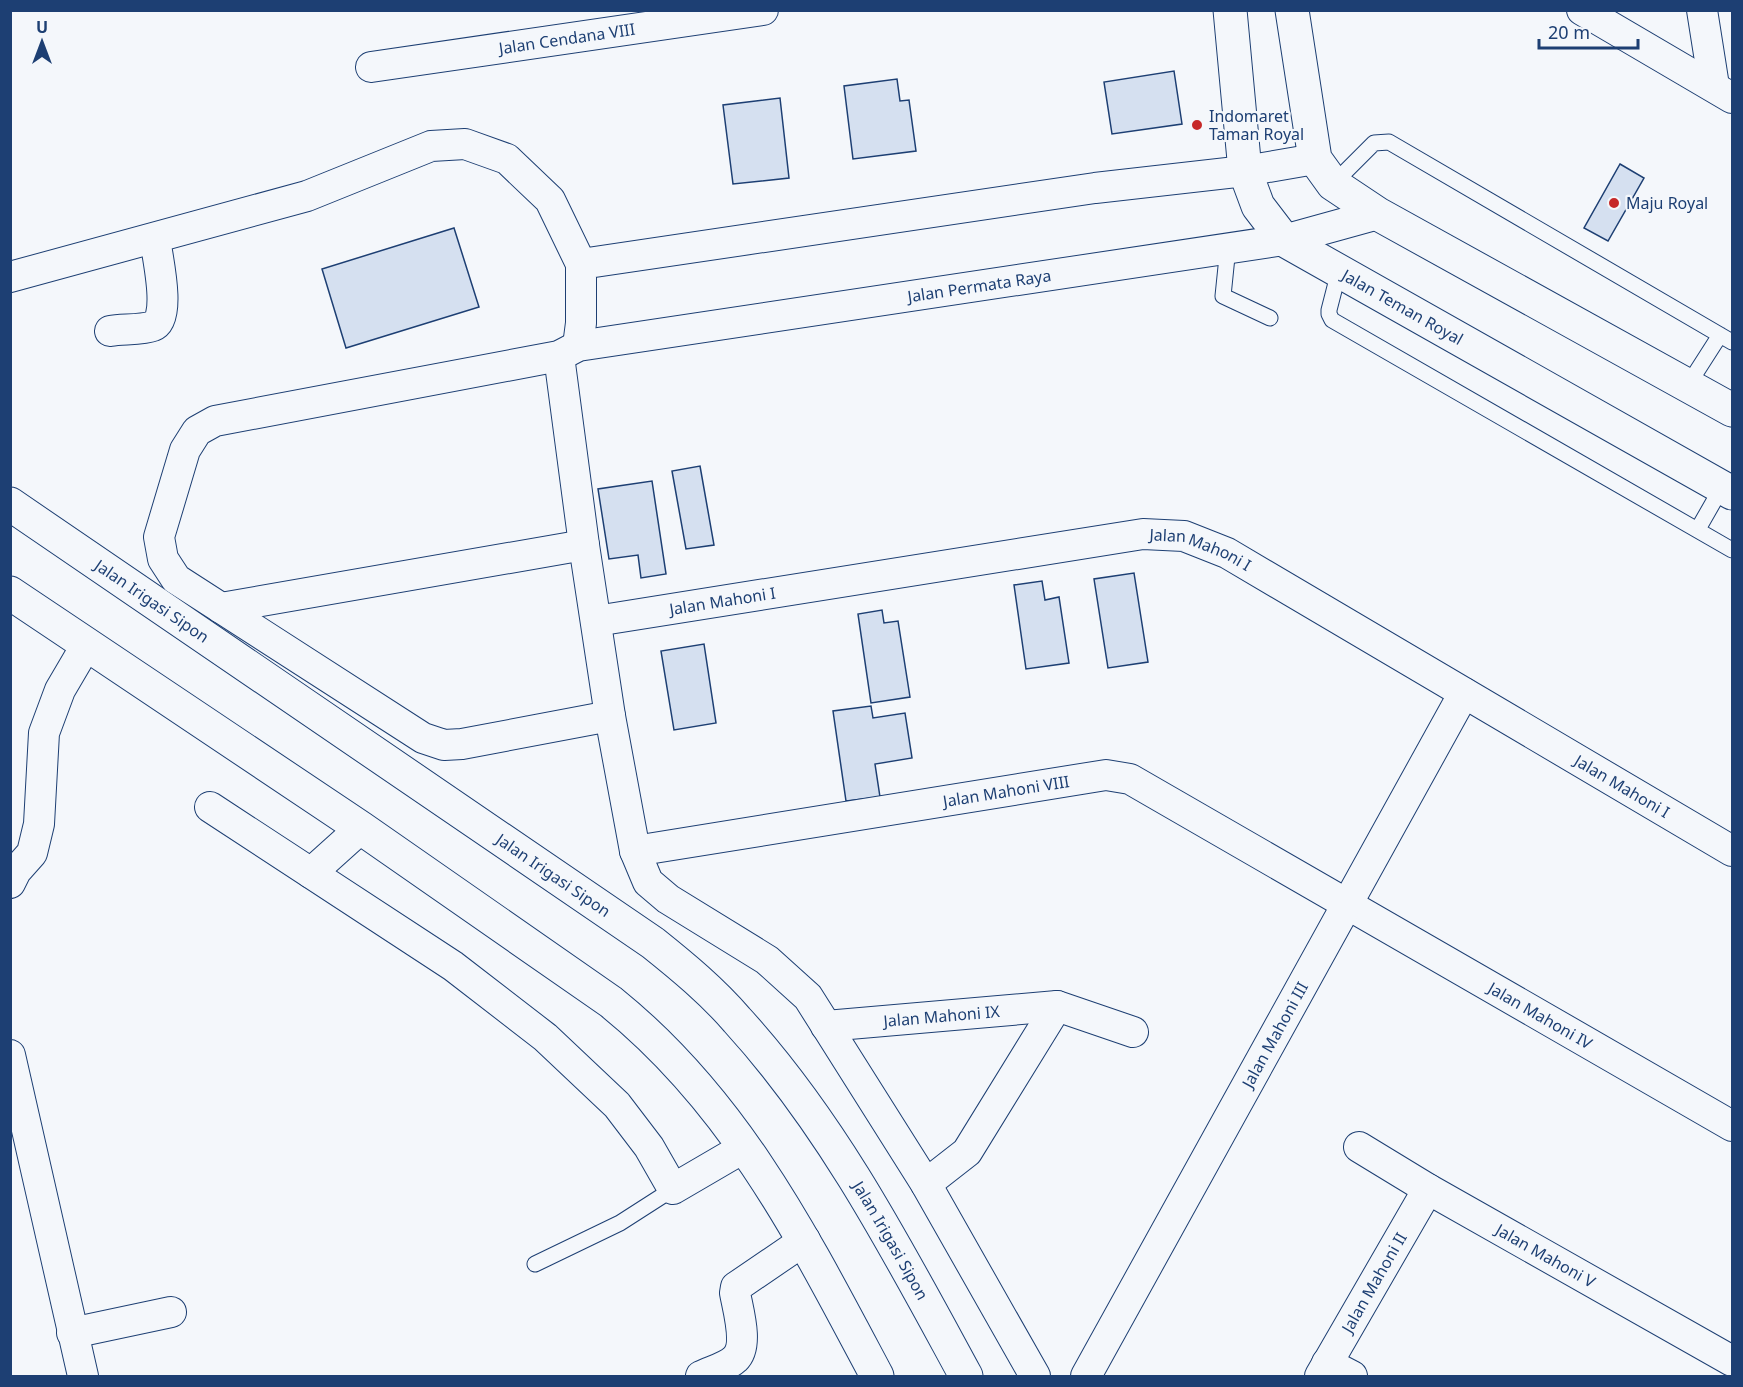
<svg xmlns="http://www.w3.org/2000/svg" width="1743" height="1387" font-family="'Noto Sans',sans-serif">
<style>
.building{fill:#d5e0f0;stroke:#1d3f73;stroke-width:1.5}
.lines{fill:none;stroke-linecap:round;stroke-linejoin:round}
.service-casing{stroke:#1d3f73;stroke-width:17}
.minor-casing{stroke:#1d3f73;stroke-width:32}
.tertiary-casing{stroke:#1d3f73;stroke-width:35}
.service{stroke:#f4f7fb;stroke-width:15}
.minor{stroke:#f4f7fb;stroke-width:30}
.tertiary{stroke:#f4f7fb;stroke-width:33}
.poi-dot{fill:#c62828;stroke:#f4f7fb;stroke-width:2}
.labels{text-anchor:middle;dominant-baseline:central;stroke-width:4.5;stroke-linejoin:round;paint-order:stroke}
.street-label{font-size:16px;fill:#1d3f73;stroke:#f4f7fb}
.poi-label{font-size:16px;fill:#1d3f73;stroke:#f4f7fb;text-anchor:start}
</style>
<rect width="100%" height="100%" fill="#f4f7fb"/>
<path class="building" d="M 1174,71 L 1182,124 L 1112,134 L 1104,82 Z
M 897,79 L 900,101 L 909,100 L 916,151 L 853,159 L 844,86 Z
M 780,98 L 789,178 L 733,184 L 723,105 Z
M 1620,164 L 1644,178 L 1608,241 L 1584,228 Z
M 454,228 L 479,307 L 346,348 L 322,269 Z
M 700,466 L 714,545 L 686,549 L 672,471 Z
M 652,481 L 666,574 L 641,578 L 638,555 L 609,559 L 598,489 Z
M 1134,573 L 1148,662 L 1108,668 L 1094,579 Z
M 1042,581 L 1045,600 L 1059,597 L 1069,663 L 1026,669 L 1014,585 Z
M 882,610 L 884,623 L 898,621 L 910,697 L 871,703 L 858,614 Z
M 704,644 L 716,723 L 674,730 L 661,651 Z
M 871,706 L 873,718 L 905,713 L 912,758 L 875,764 L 880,797 L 846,801 L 833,711 Z"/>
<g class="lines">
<g class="service-casing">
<path id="service" d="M 1333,184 L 1374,143 L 1389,142 L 1732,342
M 1228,247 L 1223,296 L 1270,318
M 1339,271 L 1329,310 L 1329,314 L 1332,320 L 1732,550
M 1688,385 L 1720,335
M 1698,529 L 1722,487
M 535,1264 L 620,1223 L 673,1189"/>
</g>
<g class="minor-casing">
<g id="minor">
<path d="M 1582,10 L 1732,98"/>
<path d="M 1702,10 L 1714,86"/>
<path id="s1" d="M 371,67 L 763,10"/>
<path d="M 10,277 L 307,196 L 431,146 L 465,144 L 507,159 L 550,200 L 581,264"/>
<path d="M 110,331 C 122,329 143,330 153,326 C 172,319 157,255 155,239"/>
<path d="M 578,346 L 581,323 L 581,264 L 1095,188 L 1245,171 L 1315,159"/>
<path d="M 559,356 L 584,545 L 610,716 L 635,851 L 648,882 L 668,899 L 767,960 L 808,997 L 926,1184 L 1035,1376"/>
<path d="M 221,608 L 584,545"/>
<path id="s2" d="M 596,621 L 1143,534 L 1184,536 L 1227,553 L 1732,851"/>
<path id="s3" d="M 610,716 L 462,744 L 444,745 L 423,738 L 176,579 L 163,559 L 159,537 L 185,450 L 197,431 L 215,421 L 559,356 L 578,346 L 1284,240 L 1378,214"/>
<path d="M 210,807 L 453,966 L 545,1037 L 617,1105 L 649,1147 L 673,1189 L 745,1147"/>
<path id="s4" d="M 635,851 L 1106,775 L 1130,779 L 1732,1126"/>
<path d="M 311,873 L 361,828"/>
<path d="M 10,883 L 16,871 L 32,853 L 39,824 L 44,733 L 60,690 L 87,644"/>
<path id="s5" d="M 826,1026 L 1057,1006 L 1133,1032"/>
<path d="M 10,1055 L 83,1376"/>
<path id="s6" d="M 1359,1147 L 1428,1189 L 1732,1361"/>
<path d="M 926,1184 L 967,1152 L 1057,1006"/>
<path d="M 72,1333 L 171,1312"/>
<path d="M 1327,1363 L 1352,1376"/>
<path d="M 701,1376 C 711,1371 727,1367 735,1359 C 749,1346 738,1310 735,1293 L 736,1287 L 805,1240"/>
<path id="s7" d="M 1086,1376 L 1464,693"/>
<path id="s8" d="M 1320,1376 L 1428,1189"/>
</g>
</g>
<g class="tertiary-casing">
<g id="tertiary">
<path id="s9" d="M 1230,10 L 1245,171 L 1258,206 L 1284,240 L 1732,493"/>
<path d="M 1292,10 L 1315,159 L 1333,184 L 1378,214 L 1732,410"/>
<path id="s10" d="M 10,504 L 653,943 C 683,967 712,991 737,1020 C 833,1125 899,1253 966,1376"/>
<path d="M 10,593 L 361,828 L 611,1002 C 736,1103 803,1237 877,1376"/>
</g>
</g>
<use href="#service" class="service"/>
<use href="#minor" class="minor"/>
<use href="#tertiary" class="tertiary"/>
</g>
<g class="poi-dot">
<circle cx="1197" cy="125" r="6"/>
<circle cx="1614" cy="203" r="6"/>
</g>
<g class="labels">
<g class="street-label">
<text stroke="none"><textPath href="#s1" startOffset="198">Jalan Cendana VIII</textPath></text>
<text stroke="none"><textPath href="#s3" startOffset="1442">Jalan Permata Raya</textPath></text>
<text stroke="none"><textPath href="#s9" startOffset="378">Jalan Teman Royal</textPath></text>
<text stroke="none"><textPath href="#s2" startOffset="614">Jalan Mahoni I</textPath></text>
<text stroke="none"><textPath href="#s10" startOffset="172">Jalan Irigasi Sipon</textPath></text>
<text stroke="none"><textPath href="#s2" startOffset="128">Jalan Mahoni I</textPath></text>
<text stroke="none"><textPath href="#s2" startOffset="1100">Jalan Mahoni I</textPath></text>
<text stroke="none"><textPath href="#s4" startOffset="376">Jalan Mahoni VIII</textPath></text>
<text stroke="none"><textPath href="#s10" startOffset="658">Jalan Irigasi Sipon</textPath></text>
<text stroke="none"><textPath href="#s4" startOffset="975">Jalan Mahoni IV</textPath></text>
<text stroke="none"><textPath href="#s5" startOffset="116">Jalan Mahoni IX</textPath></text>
<text stroke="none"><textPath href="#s7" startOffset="390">Jalan Mahoni III</textPath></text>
<text stroke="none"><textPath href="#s10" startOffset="1162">Jalan Irigasi Sipon</textPath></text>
<text stroke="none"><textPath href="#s6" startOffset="216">Jalan Mahoni V</textPath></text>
<text stroke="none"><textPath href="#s8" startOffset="108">Jalan Mahoni II</textPath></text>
</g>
<g class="poi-label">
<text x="1209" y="116">Indomaret<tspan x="1209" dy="18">Taman Royal</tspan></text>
<text x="1626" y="203">Maju Royal</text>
</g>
</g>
<rect width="1743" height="1387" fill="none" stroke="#1d3f73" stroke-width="24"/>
<g transform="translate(42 42)" stroke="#f4f7fb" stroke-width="4.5" paint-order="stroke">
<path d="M0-4.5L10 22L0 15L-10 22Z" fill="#1d3f73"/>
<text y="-9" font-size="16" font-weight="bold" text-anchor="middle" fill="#1d3f73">U</text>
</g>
<path d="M1539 39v9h99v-9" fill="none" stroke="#1d3f73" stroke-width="3"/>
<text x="1548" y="39" font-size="18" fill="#1d3f73" stroke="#f4f7fb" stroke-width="4.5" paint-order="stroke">20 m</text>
</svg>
